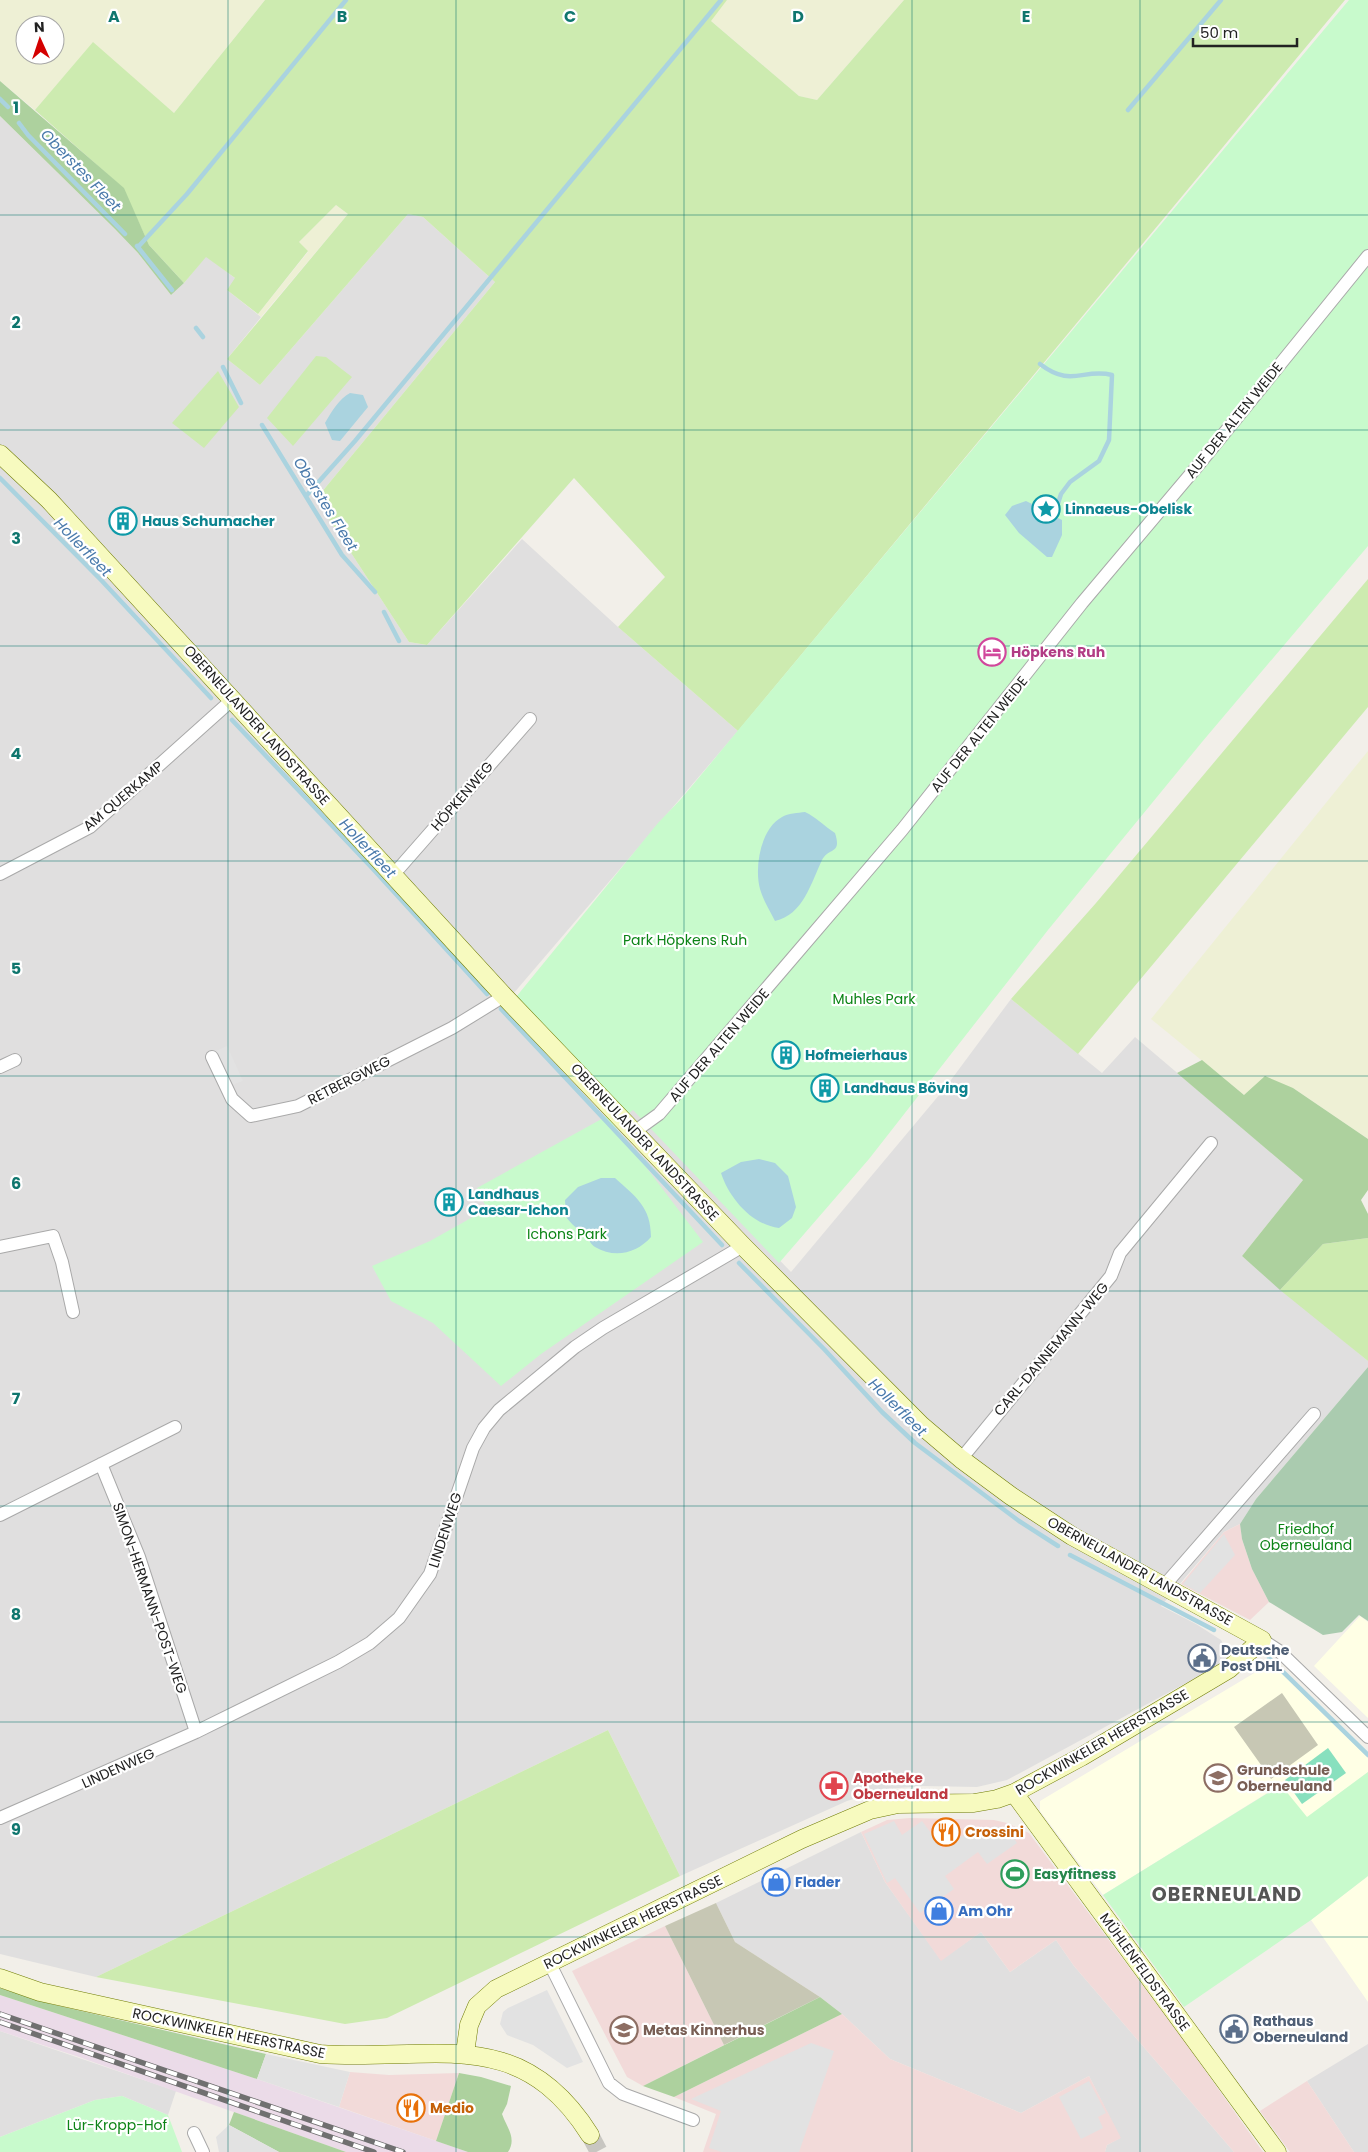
<svg xmlns="http://www.w3.org/2000/svg" width="1368" height="2152" font-family="Poppins,sans-serif">
<style>
.residential{fill:#e0dfdf}
.commercial{fill:#f2dad9}
.industrial{fill:#ebdbe8}
.education{fill:#ffffe5}
.construction{fill:#c7c7b4}
.farmland{fill:#eef0d5;fill-rule:evenodd}
.grass{fill:#cdebb0}
.forest{fill:#add19e}
.cemetery{fill:#aacbaf}
.park{fill:#c8facc}
.pitch{fill:#88e0be}
.parking{fill:#e2e2e2}
.water{fill:#aad3df}
.lines{fill:none;stroke-linecap:round;stroke-linejoin:round}
.stream{stroke:#aad3df;stroke-width:4.5}
.secondary-tunnel{stroke:#c8c6c1;stroke-width:18;stroke-dasharray:18 9;stroke-linecap:butt}
.street-casing{stroke:#a9a9a9;stroke-width:14}
.secondary-casing{stroke:#707d05;stroke-width:19}
.street{stroke:#fff;stroke-width:12}
.secondary{stroke:#f7fabf;stroke-width:18}
.rail-casing{stroke:#707070;stroke-width:5.5}
.rail{stroke:#fff;stroke-width:4;stroke-dasharray:11;stroke-linecap:butt}
.grid{fill:none;stroke:#0f766e;stroke-width:1;stroke-opacity:0.55}
.labels{text-anchor:middle;dominant-baseline:central;stroke-width:4.5;stroke-linejoin:round;paint-order:stroke}
.street-label{font-size:14px;fill:#222;stroke:#fff}
.culture-label{font-size:14px;font-weight:bold;fill:#0d838f;stroke:#fff;text-anchor:start}
.hotel-label{font-size:14px;font-weight:bold;fill:#b23c85;stroke:#fff;text-anchor:start}
.park-label{font-size:14px;fill:#0c8416;stroke:#fff}
.service-label{font-size:14px;font-weight:bold;fill:#4e5e75;stroke:#fff;text-anchor:start}
.education-label{font-size:14px;font-weight:bold;fill:#785e54;stroke:#fff;text-anchor:start}
.health-label{font-size:14px;font-weight:bold;fill:#be3a42;stroke:#fff;text-anchor:start}
.food-label{font-size:14px;font-weight:bold;fill:#c56008;stroke:#fff;text-anchor:start}
.leisure-label{font-size:14px;font-weight:bold;fill:#27864d;stroke:#fff;text-anchor:start}
.shop-label{font-size:14px;font-weight:bold;fill:#366cbe;stroke:#fff;text-anchor:start}
.water-label{font-size:15px;font-style:italic;fill:#4a7aab;stroke:#fff}
.district-label{font-size:19px;font-weight:bold;letter-spacing:1px;fill:#555;stroke:#fff}
.grid-label{font-size:16px;text-anchor:middle;font-weight:bold;fill:#0f766e;stroke:#fff;stroke-width:4.5;stroke-linejoin:round;paint-order:stroke}
</style>
<rect width="100%" height="100%" fill="#f2efe9"/>
<path class="residential" d="M 0,116 L 115,229 L 138,253 L 171,295 L 184,283 L 206,256 L 236,279 L 227,290 L 261,317 L 227,359 L 260,385 L 408,214 L 423,217 L 495,282 L 316,499 L 409,642 L 427,645 L 522,539 L 618,627 L 738,731 L 513,994 L 631,1107 L 791,1272 L 945,1088 L 1011,999 L 1102,1073 L 1135,1037 L 1303,1180 L 1242,1256 L 1368,1361 L 1368,1367 L 1256,1499 L 1240,1524 L 1224,1532 L 1161,1606 L 1196,1624 L 1221,1640 L 1229,1654 L 1223,1663 L 1007,1780 L 977,1787 L 923,1786 L 886,1789 L 847,1801 L 680,1876 L 608,1730 L 96,1977 L 0,1954 Z
M 861,1832 L 885,1882 L 941,1960 L 981,1932 L 1010,1972 L 1056,1940 L 1074,1966 L 1234,2152 L 1105,2152 L 1107,2145 L 1120,2138 L 1089,2076 L 1021,2113 L 890,2059 L 842,2014 L 820,1997 L 735,1942 L 716,1903 Z
M 0,2031 L 176,2091 L 168,2115 L 122,2096 L 95,2100 L 0,2137 Z
M 1368,2044 L 1368,2152 L 1354,2152 L 1307,2081 Z"/>
<path class="commercial" d="M 1240,1524 L 1242,1539 L 1252,1569 L 1269,1602 L 1250,1620 L 1181,1584 L 1224,1532 Z
M 910,1818 L 994,1820 L 1007,1823 L 1029,1833 L 1187,2045 L 1263,2152 L 1234,2152 L 1074,1966 L 1056,1940 L 1010,1972 L 981,1932 L 941,1961 L 885,1882 L 861,1832 L 887,1820 Z
M 665,1926 L 724,2045 L 643,2086 L 627,2077 L 572,1971 Z
M 842,2014 L 890,2059 L 1021,2113 L 1089,2076 L 1121,2138 L 1107,2145 L 1105,2152 L 703,2152 L 716,2114 L 674,2097 Z
M 350,2072 L 389,2075 L 459,2073 L 436,2141 L 339,2107 Z
M 1307,2081 L 1354,2152 L 1290,2152 L 1260,2111 Z"/>
<path class="industrial" d="M 0,1995 L 257,2079 L 468,2152 L 346,2152 L 79,2057 L 0,2031 Z"/>
<path class="education" d="M 1360,1616 L 1368,1622 L 1368,1718 L 1314,1666 Z
M 1271,1663 L 1368,1758 L 1368,1772 L 1307,1818 L 1280,1785 L 1103,1895 L 1040,1811 L 1040,1801 Z
M 1368,1876 L 1368,2002 L 1311,1920 Z"/>
<path class="construction" d="M 1282,1693 L 1318,1745 L 1271,1779 L 1234,1727 Z
M 716,1903 L 735,1942 L 820,1997 L 724,2045 L 665,1926 Z"/>
<path class="farmland" d="M 0,0 L 265,0 L 174,113 L 93,43 L 35,110 L 0,81 ZM 25,25 L 55,25 L 55,55 L 25,55 Z
M 727,0 L 904,0 L 817,100 L 799,96 L 710,20 Z
M 336,205 L 348,214 L 261,317 L 258,314 L 308,252 L 298,243 Z
M 1368,751 L 1368,1139 L 1293,1088 L 1244,1095 L 1151,1019 Z"/>
<path class="grass" d="M 265,0 L 727,0 L 711,21 L 799,96 L 817,100 L 904,0 L 1345,0 L 738,731 L 618,627 L 665,577 L 574,478 L 427,645 L 409,642 L 316,499 L 495,282 L 423,217 L 408,214 L 260,385 L 227,359 L 348,214 L 336,205 L 299,242 L 308,251 L 258,314 L 227,290 L 235,278 L 206,257 L 184,283 L 149,245 L 123,188 L 35,110 L 93,42 L 174,113 Z
M 316,356 L 326,357 L 352,377 L 293,446 L 267,418 Z
M 218,371 L 239,407 L 204,448 L 172,423 Z
M 1368,579 L 1368,707 L 1078,1054 L 1011,999 L 1096,903 Z
M 1368,1238 L 1368,1361 L 1280,1290 L 1323,1244 Z
M 608,1730 L 680,1876 L 387,2018 L 345,2024 L 96,1977 Z"/>
<path class="forest" d="M 0,81 L 124,188 L 149,245 L 184,283 L 171,295 L 138,253 L 115,229 L 0,116 Z
M 1202,1060 L 1244,1095 L 1265,1076 L 1293,1088 L 1368,1139 L 1368,1190 L 1361,1200 L 1368,1214 L 1368,1238 L 1323,1244 L 1280,1290 L 1242,1256 L 1303,1180 L 1177,1073 Z
M 0,1988 L 51,2004 L 266,2054 L 257,2079 L 0,1995 Z
M 820,1997 L 842,2014 L 674,2097 L 643,2086 Z
M 459,2073 L 481,2077 L 511,2086 L 507,2104 L 502,2114 C 507,2128 517,2138 508,2152 L 468,2152 L 436,2141 Z
M 234,2112 L 346,2152 L 279,2152 L 229,2125 Z"/>
<path class="cemetery" d="M 1368,1367 L 1368,1621 L 1359,1615 L 1342,1632 L 1323,1635 L 1269,1602 L 1252,1569 L 1242,1539 L 1240,1524 L 1256,1499 Z"/>
<path class="park" d="M 1349,0 L 1368,0 L 1368,546 L 1202,742 L 1048,930 L 869,1159 L 779,1263 L 633,1110 L 628,1114 L 516,997 L 658,823 L 681,799 C 903,532 1126,266 1349,0 Z
M 607,1116 L 703,1242 L 541,1354 L 501,1386 L 433,1323 L 391,1301 L 372,1266 L 430,1241 L 487,1209 L 477,1188 Z
M 1368,1772 L 1368,1876 L 1311,1920 L 1184,2007 L 1103,1895 L 1281,1785 L 1307,1817 Z
M 122,2096 L 168,2115 L 182,2152 L 0,2152 L 0,2137 L 95,2100 Z"/>
<path class="pitch" d="M 1328,1748 L 1346,1773 L 1302,1804 L 1285,1780 Z"/>
<path class="parking" d="M 227,1046 L 243,1081 L 232,1085 L 216,1051 Z
M 1224,1534 L 1235,1555 L 1200,1593 L 1183,1584 Z
M 894,1821 L 902,1835 L 922,1821 L 943,1849 L 974,1828 L 980,1836 L 994,1826 L 1007,1828 L 1017,1843 L 987,1864 L 978,1852 L 945,1876 L 954,1889 L 920,1913 L 895,1878 L 887,1883 L 864,1834 Z
M 547,1990 L 583,2062 L 567,2068 L 533,2045 L 507,2035 L 500,2024 L 503,2012 L 508,2008 Z
M 811,2043 L 834,2051 L 799,2152 L 722,2152 L 709,2148 L 721,2111 L 691,2099 Z
M 266,2054 L 350,2072 L 339,2107 L 257,2079 Z
M 1089,2081 L 1106,2113 L 1098,2117 L 1103,2128 L 1081,2139 L 1059,2097 Z
M 229,2125 L 279,2152 L 219,2152 L 216,2137 Z"/>
<path class="water" d="M 350,393 L 363,395 L 368,407 L 340,441 L 332,440 L 325,423 C 332,411 339,399 350,393 Z
M 1026,501 L 1034,505 L 1049,517 L 1054,516 L 1062,520 L 1062,535 L 1052,557 L 1047,557 L 1019,533 L 1005,515 L 1012,506 Z
M 805,812 C 816,817 824,826 835,833 C 842,855 829,847 822,860 C 811,883 803,915 775,921 C 770,911 763,900 760,889 C 754,867 761,828 782,817 C 788,813 798,813 805,812 Z
M 759,1159 L 775,1163 L 788,1176 L 796,1207 L 792,1218 L 779,1228 C 752,1225 729,1198 721,1173 L 741,1162 Z
M 601,1178 L 615,1178 C 636,1197 651,1207 651,1237 C 637,1253 615,1259 595,1247 C 591,1245 589,1239 585,1235 C 578,1229 572,1225 566,1217 L 565,1200 L 578,1187 Z"/>
<g class="lines">
<path class="stream" d="M 0,99 L 8,107
M 1128,110 L 1221,0
M 19,123 L 28,135 L 125,234
M 137,246 L 172,290
M 138,247 L 187,194 L 346,0
M 196,328 L 203,337
M 1040,364 C 1071,388 1083,368 1112,375 L 1109,440 L 1099,461 L 1070,482 L 1061,494 L 1054,516
M 223,367 L 241,403
M 262,425 L 342,555 L 375,592
M 0,478 L 102,581 L 211,698
M 306,496 L 355,441 L 721,0
M 384,612 L 399,641
M 232,720 L 373,869 L 487,994
M 501,1009 L 722,1245
M 739,1263 L 824,1349 L 882,1412 L 915,1443 L 1019,1521 L 1058,1546
M 1070,1555 L 1214,1630
M 1269,1658 L 1368,1755"/>
<path class="secondary-tunnel" d="M 590,2135 L 599,2152"/>
<g class="street-casing">
<path id="street" d="M 0,874 L 90,827 L 233,699
M 394,874 L 530,719
M 212,1057 L 232,1099 L 251,1116 L 298,1106 L 452,1028 L 504,996
M 0,1067 L 15,1060
M 634,1132 L 659,1114 L 902,830 L 1082,603 L 1200,463 L 1368,256
M 0,1247 L 53,1236 L 62,1262 L 73,1312
M 961,1459 L 1111,1276 L 1120,1253 L 1211,1143
M 101,1464 L 139,1557 L 196,1732
M 0,1515 L 175,1427
M 1163,1587 L 1314,1414
M 1262,1640 L 1279,1651 L 1368,1737
M 0,1818 L 196,1732 L 338,1662 L 370,1643 L 399,1618 L 430,1574 L 473,1448 L 484,1428 L 499,1410 L 575,1347 L 603,1328 L 743,1246
M 550,1964 L 609,2083 L 623,2094 L 693,2120
M 194,2133 L 203,2152"/>
</g>
<g class="secondary-casing">
<path id="secondary" d="M 0,454 L 49,500 L 504,996 L 743,1246 L 921,1425 L 961,1459 L 1011,1496 L 1072,1536 L 1262,1640 L 1229,1669 L 1081,1757 L 1014,1793 L 997,1799 L 974,1803 L 898,1804 L 870,1810 L 802,1839 L 496,1989 L 477,2006 L 469,2025 L 465,2053
M 1014,1793 L 1277,2152
M 0,1978 L 40,1992 L 320,2054 C 431,2062 519,2022 590,2135"/>
</g>
<use href="#street" class="street"/>
<use href="#secondary" class="secondary"/>
<g class="rail-casing">
<path id="rail" d="M 0,2014 L 403,2152
M 0,2022 L 374,2152"/>
</g>
<use href="#rail" class="rail"/>
</g>
<path class="grid" d="M 228,0 L 228,2152M 456,0 L 456,2152M 684,0 L 684,2152M 912,0 L 912,2152M 1140,0 L 1140,2152M 0,215 L 1368,215M 0,430 L 1368,430M 0,646 L 1368,646M 0,861 L 1368,861M 0,1076 L 1368,1076M 0,1291 L 1368,1291M 0,1506 L 1368,1506M 0,1722 L 1368,1722M 0,1937 L 1368,1937"/>
<defs>
<g id="sight-ring" transform="scale(1.4375)"><circle r="9.5" fill="#fff" stroke="#0f9aa8" stroke-width="1.5"/><path d="M0-6L1.8-2.2L6-1.7L2.9 1.2L3.7 5.4L0 3.3L-3.7 5.4L-2.9 1.2L-6-1.7L-1.8-2.2Z" fill="#0f9aa8"/></g>
<g id="building-ring" transform="scale(1.4375)"><circle r="9.5" fill="#fff" stroke="#0f9aa8" stroke-width="1.5"/><path d="M-4-6H4V6H1V3H-1V6H-4ZM-2.5-4.3h1.7v1.8h-1.7ZM.8-4.3h1.7v1.8H.8ZM-2.5-1h1.7V.8h-1.7ZM.8-1h1.7V.8H.8Z" fill="#0f9aa8"/></g>
<g id="hotel-ring" transform="scale(1.4375)"><circle r="9.5" fill="#fff" stroke="#d1479c" stroke-width="1.5"/><path d="M-6-4.5h1.5V1H6V5H4.5V3h-9V5H-6ZM-4 0a1.8 1.8 0 1 1 3.6 0ZM.5 0V-2.5h3Q6-2.5 6 0Z" fill="#d1479c"/></g>
<g id="civic-ring" transform="scale(1.4375)"><circle r="9.5" fill="#fff" stroke="#5c6f8a" stroke-width="1.5"/><path d="M-.6-6.5H3V-4.5H.6V-3L4-1V1h2V6H-6V1h2V-1L-.6-3ZM-1.2 2.5V6h2.4V2.5Z" fill="#5c6f8a"/></g>
<g id="school-ring" transform="scale(1.4375)"><circle r="9.5" fill="#fff" stroke="#8d6e63" stroke-width="1.5"/><path d="M0-5L7-2L0 1L-7-2ZM-4 1L0 2.5L4 1V4Q0 6-4 4Z" fill="#8d6e63"/></g>
<g id="pharmacy-ring" transform="scale(1.4375)"><circle r="9.5" fill="#fff" stroke="#e0444e" stroke-width="1.5"/><path d="M-2-6h4v4h4v4h-4v4h-4v-4h-4v-4h4Z" fill="#e0444e"/></g>
<g id="restaurant-ring" transform="scale(1.4375)"><circle r="9.5" fill="#fff" stroke="#e8710a" stroke-width="1.5"/><path d="M-5-6h1v4h1v-4h1v4h1v-4h1v5L-1.5 .5V6h-2V.5L-5-1ZM5-6V6H3V1.5H1.5Q1.5-4 5-6Z" fill="#e8710a"/></g>
<g id="stadium-ring" transform="scale(1.4375)"><circle r="9.5" fill="#fff" stroke="#2e9e5b" stroke-width="1.5"/><path d="M0-5a6.5 5 0 1 0 0 10a6.5 5 0 1 0 0-10ZM-3.5-1.8h7v3.6h-7Z" fill="#2e9e5b"/></g>
<g id="shop-ring" transform="scale(1.4375)"><circle r="9.5" fill="#fff" stroke="#3f7fe0" stroke-width="1.5"/><path d="M-5-2.5h2.3a2.7 3.5 0 0 1 5.4 0H5L5.5 6h-11ZM-1.5-2.5h3a1.5 2.3 0 0 0-3 0Z" fill="#3f7fe0"/></g>
</defs>
<g fill-rule="evenodd">
<use href="#sight-ring" x="1046" y="509"/>
<use href="#building-ring" x="123" y="521"/>
<use href="#hotel-ring" x="992" y="652"/>
<use href="#building-ring" x="786" y="1055"/>
<use href="#building-ring" x="825" y="1088"/>
<use href="#building-ring" x="449" y="1202"/>
<use href="#civic-ring" x="1202" y="1658"/>
<use href="#school-ring" x="1218" y="1778"/>
<use href="#pharmacy-ring" x="834" y="1786"/>
<use href="#restaurant-ring" x="946" y="1832"/>
<use href="#stadium-ring" x="1015" y="1874"/>
<use href="#shop-ring" x="776" y="1882"/>
<use href="#shop-ring" x="939" y="1911"/>
<use href="#civic-ring" x="1234" y="2029"/>
<use href="#school-ring" x="624" y="2030"/>
<use href="#restaurant-ring" x="411" y="2108"/>
</g>
<g class="labels">
<g class="street-label">
<text transform="translate(1234 420) rotate(-51)">AUF DER ALTEN WEIDE</text>
<text transform="translate(257 725) rotate(48)">OBERNEULANDER LANDSTRASSE</text>
<text transform="translate(979 734) rotate(-51)">AUF DER ALTEN WEIDE</text>
<text transform="translate(123 796) rotate(-40)">AM QUERKAMP</text>
<text transform="translate(462 796) rotate(-49)">HÖPKENWEG</text>
<text transform="translate(719 1045) rotate(-49)">AUF DER ALTEN WEIDE</text>
<text transform="translate(349 1080) rotate(-27)">RETBERGWEG</text>
<text transform="translate(645 1142) rotate(47)">OBERNEULANDER LANDSTRASSE</text>
<text transform="translate(1051 1349) rotate(-50)">CARL-DANNEMANN-WEG</text>
<text transform="translate(445 1530) rotate(-72)">LINDENWEG</text>
<text transform="translate(1140 1571) rotate(29)">OBERNEULANDER LANDSTRASSE</text>
<text transform="translate(150 1598) rotate(71)">SIMON-HERMANN-POST-WEG</text>
<text transform="translate(1102 1742) rotate(-30)">ROCKWINKELER HEERSTRASSE</text>
<text transform="translate(118 1768) rotate(-24)">LINDENWEG</text>
<text transform="translate(633 1922) rotate(-26)">ROCKWINKELER HEERSTRASSE</text>
<text transform="translate(1145 1972) rotate(54)">MÜHLENFELDSTRASSE</text>
<text transform="translate(229 2033) rotate(12)">ROCKWINKELER HEERSTRASSE</text>
</g>
<g class="culture-label">
<text x="1065" y="509">Linnaeus-Obelisk</text>
<text x="142" y="521">Haus Schumacher</text>
<text x="805" y="1055">Hofmeierhaus</text>
<text x="844" y="1088">Landhaus Böving</text>
<text x="468" y="1194">Landhaus<tspan x="468" dy="16">Caesar-Ichon</tspan></text>
</g>
<g class="hotel-label">
<text x="1011" y="652">Höpkens Ruh</text>
</g>
<g class="park-label">
<text x="685" y="940">Park Höpkens Ruh</text>
<text x="874" y="999">Muhles Park</text>
<text x="567" y="1234">Ichons Park</text>
<text x="1306" y="1529">Friedhof<tspan x="1306" dy="16">Oberneuland</tspan></text>
<text x="117" y="2125">Lür-Kropp-Hof</text>
</g>
<g class="service-label">
<text x="1221" y="1650">Deutsche<tspan x="1221" dy="16">Post DHL</tspan></text>
<text x="1253" y="2021">Rathaus<tspan x="1253" dy="16">Oberneuland</tspan></text>
</g>
<g class="education-label">
<text x="1237" y="1770">Grundschule<tspan x="1237" dy="16">Oberneuland</tspan></text>
<text x="643" y="2030">Metas Kinnerhus</text>
</g>
<g class="health-label">
<text x="853" y="1778">Apotheke<tspan x="853" dy="16">Oberneuland</tspan></text>
</g>
<g class="food-label">
<text x="965" y="1832">Crossini</text>
<text x="430" y="2108">Medio</text>
</g>
<g class="leisure-label">
<text x="1034" y="1874">Easyfitness</text>
</g>
<g class="shop-label">
<text x="795" y="1882">Flader</text>
<text x="958" y="1911">Am Ohr</text>
</g>
<g class="water-label">
<text transform="translate(81 170) rotate(46)">Oberstes Fleet</text>
<text transform="translate(326 504) rotate(58)">Oberstes Fleet</text>
<text transform="translate(83 547) rotate(46)">Hollerfleet</text>
<text transform="translate(368 848) rotate(47)">Hollerfleet</text>
<text transform="translate(898 1407) rotate(45)">Hollerfleet</text>
</g>
<g class="district-label">
<text x="1227" y="1894">OBERNEULAND</text>
</g>
</g>
<g class="grid-label">
<text x="114" y="22">A</text>
<text x="342" y="22">B</text>
<text x="570" y="22">C</text>
<text x="798" y="22">D</text>
<text x="1026" y="22">E</text>
<text x="16" y="113">1</text>
<text x="16" y="328">2</text>
<text x="16" y="544">3</text>
<text x="16" y="759">4</text>
<text x="16" y="974">5</text>
<text x="16" y="1189">6</text>
<text x="16" y="1404">7</text>
<text x="16" y="1620">8</text>
<text x="16" y="1835">9</text>
</g>
<g transform="translate(40 40) rotate(357)"><circle r="24" fill="#ffffff" stroke="#a7a7a7"/>
<path d="M0-4L9 19L0 12L-9 19Z" fill="#d40000"/>
<text y="-8" font-size="14" font-weight="bold" text-anchor="middle" fill="#222222">N</text>
</g>
<path d="M1193 38v8h104v-8" fill="none" stroke="#222222" stroke-width="2.5"/>
<text x="1200" y="38" font-size="15" fill="#222222" stroke="#ffffff" stroke-width="4" paint-order="stroke">50 m</text>
</svg>
